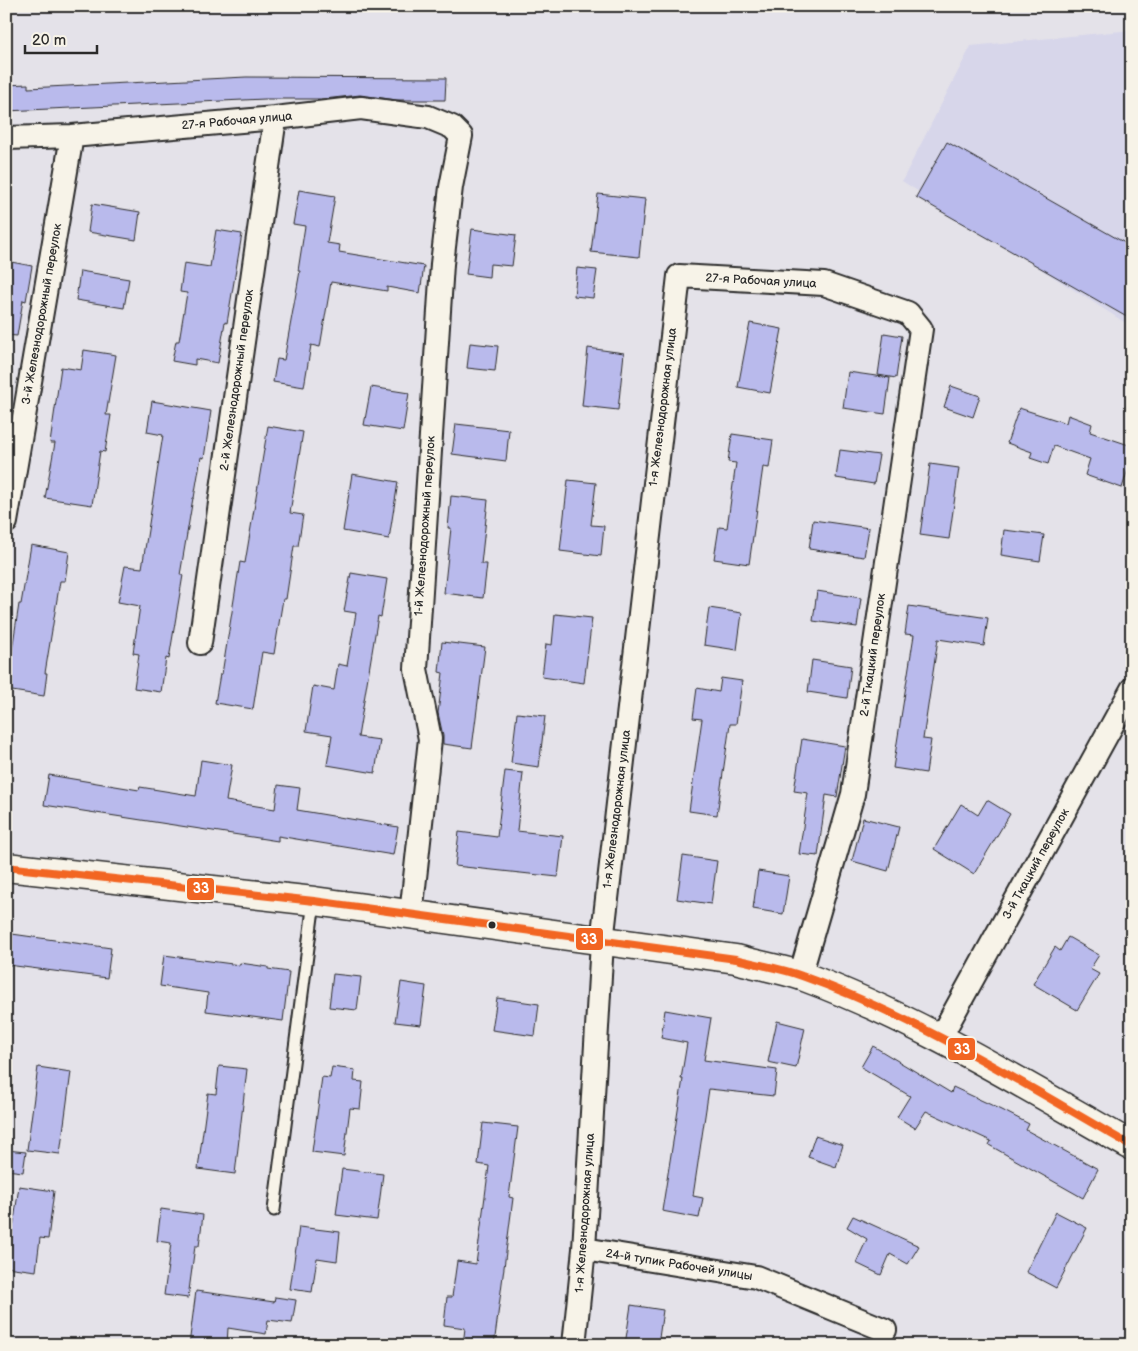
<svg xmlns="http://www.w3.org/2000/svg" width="1138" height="1351" font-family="'Balsamiq Sans',sans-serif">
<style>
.built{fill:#d7d6ea}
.building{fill:#b9baec;stroke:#2b2b2b}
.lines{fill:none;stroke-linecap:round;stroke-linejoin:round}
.lane-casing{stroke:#2b2b2b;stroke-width:15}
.street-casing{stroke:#2b2b2b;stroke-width:26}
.secondary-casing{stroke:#2b2b2b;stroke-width:31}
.lane{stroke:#f7f3e8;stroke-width:11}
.street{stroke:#f7f3e8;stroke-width:22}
.secondary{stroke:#f7f3e8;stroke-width:28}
.bus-1-casing{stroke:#f7f3e8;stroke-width:11}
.bus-1{stroke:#f26522;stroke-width:8}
.bus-dot{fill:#2b2b2b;stroke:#f7f3e8;stroke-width:2}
.labels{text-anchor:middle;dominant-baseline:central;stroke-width:4;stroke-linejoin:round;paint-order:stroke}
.street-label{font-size:12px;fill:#2b2b2b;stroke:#f7f3e8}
.line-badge{stroke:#f7f3e8;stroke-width:2}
.badge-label{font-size:14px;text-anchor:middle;font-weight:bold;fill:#fff}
</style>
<rect width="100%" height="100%" fill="#e4e2e9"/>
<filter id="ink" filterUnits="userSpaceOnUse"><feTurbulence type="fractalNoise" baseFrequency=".02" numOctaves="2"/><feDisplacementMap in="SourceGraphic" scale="10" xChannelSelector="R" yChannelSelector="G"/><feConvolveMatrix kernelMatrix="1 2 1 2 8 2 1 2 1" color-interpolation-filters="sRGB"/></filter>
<g filter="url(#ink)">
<path class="built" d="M 1132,30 L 1132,327 L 902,181 L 971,46 Z"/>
<path class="building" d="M 246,77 L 446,78 L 445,100 L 397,100 L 360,95 L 324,99 L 265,99 L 6,111 L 6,85 L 28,84 L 28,88 Z
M 947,142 L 1132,247 L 1132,320 L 916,197 Z
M 299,190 L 335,196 L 327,243 L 340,245 L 339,252 L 424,266 L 420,293 L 387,287 L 387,291 L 331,282 L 320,347 L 311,345 L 304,387 L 273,382 L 277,359 L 284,360 L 300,271 L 298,271 L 305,226 L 293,224 Z
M 598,194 L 645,199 L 639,257 L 591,252 Z
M 92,204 L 140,212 L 136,240 L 88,232 Z
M 472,229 L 516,235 L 512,266 L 490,264 L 489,277 L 466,274 Z
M 216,230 L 242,234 L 227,323 L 225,322 L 218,363 L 195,359 L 195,365 L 172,361 L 176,341 L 179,341 L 187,293 L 180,292 L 184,263 L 210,267 Z
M 6,261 L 32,266 L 26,301 L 23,300 L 17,336 L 6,335 Z
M 577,268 L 597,270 L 593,298 L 574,296 Z
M 80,271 L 129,279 L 124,308 L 76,300 Z
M 750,323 L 782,329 L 770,393 L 738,387 Z
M 884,333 L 902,336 L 896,378 L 878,375 Z
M 470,343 L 498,346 L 495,371 L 467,368 Z
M 588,348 L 624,353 L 618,410 L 582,406 Z
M 84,350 L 116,355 L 106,415 L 111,415 L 105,452 L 100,451 L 92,505 L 45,498 L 55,443 L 50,443 L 61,367 L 81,370 Z
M 848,372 L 890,378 L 885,414 L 843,408 Z
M 951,386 L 980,396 L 973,417 L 944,407 Z
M 371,387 L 409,393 L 403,431 L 364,425 Z
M 152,401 L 211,411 L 204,458 L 201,457 L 194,498 L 193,498 L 180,575 L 183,575 L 169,659 L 166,658 L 161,692 L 134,688 L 139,654 L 133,653 L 140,606 L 118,602 L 125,566 L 142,568 L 163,435 L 147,432 Z
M 1019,408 L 1066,423 L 1068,415 L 1092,424 L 1090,432 L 1132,446 L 1132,457 L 1122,488 L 1085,475 L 1090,459 L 1054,446 L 1048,464 L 1030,458 L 1032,452 L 1007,443 Z
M 456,424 L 509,430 L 506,461 L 452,454 Z
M 268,426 L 303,432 L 290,513 L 303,515 L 298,546 L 294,546 L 286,599 L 283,599 L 274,654 L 262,652 L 253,709 L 215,703 L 220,674 L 222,674 L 240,562 L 245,563 Z
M 732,434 L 773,440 L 769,468 L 763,467 L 749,564 L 714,559 L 719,527 L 727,528 L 736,463 L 728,462 Z
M 840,450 L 879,455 L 874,484 L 836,478 Z
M 930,464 L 959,468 L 949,539 L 920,535 Z
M 352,474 L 398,482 L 389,539 L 343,531 Z
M 568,480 L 596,483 L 591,525 L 604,526 L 601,556 L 560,551 Z
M 451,496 L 488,500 L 481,564 L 487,564 L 483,598 L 444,593 L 451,528 L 448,528 Z
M 813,520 L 869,528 L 864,557 L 809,549 Z
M 1004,530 L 1044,535 L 1040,561 L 1001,555 Z
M 31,545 L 69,552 L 65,581 L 60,581 L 45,673 L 47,673 L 44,696 L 6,690 L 19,604 L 21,604 Z
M 351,573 L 387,579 L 381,617 L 378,616 L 358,737 L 380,740 L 375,773 L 327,765 L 332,735 L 306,731 L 313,686 L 334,690 L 338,664 L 347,666 L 356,613 L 344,611 Z
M 817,591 L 861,598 L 857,627 L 813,621 Z
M 909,606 L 988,618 L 984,646 L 938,639 L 923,739 L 931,740 L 926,773 L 893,768 L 914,635 L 905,634 Z
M 709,608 L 742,613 L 737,650 L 704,645 Z
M 555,614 L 592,618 L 584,683 L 542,677 L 546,644 L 552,645 Z
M 442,642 L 485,647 L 472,748 L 443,744 L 443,736 L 438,713 L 443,673 L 439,672 Z
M 812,660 L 851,666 L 847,698 L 808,692 Z
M 721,678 L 742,681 L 736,724 L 730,724 L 717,815 L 689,811 L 702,719 L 693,718 L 697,688 L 719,692 Z
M 517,713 L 545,716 L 539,767 L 511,763 Z
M 802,739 L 845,746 L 837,797 L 826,795 L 818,856 L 799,854 L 808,793 L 794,791 Z
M 201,760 L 232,765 L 226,801 L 275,809 L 278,785 L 300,788 L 297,810 L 398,827 L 393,855 L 278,836 L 278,841 L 44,805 L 49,775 L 139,790 L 140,787 L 196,796 Z
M 505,771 L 523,773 L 517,831 L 563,836 L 558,877 L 455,866 L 459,832 L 497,837 Z
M 987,800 L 1010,814 L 974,874 L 934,849 L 961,804 L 978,815 Z
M 863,818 L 899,827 L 888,871 L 852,861 Z
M 683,856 L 717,861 L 711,904 L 677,899 Z
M 758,871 L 789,876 L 783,914 L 753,909 Z
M 12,934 L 111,948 L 107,978 L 8,965 Z
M 1068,937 L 1099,955 L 1090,969 L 1099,974 L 1077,1010 L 1033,984 L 1055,947 L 1060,951 Z
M 164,955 L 240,965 L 240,963 L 268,967 L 268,969 L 289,972 L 283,1021 L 206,1011 L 208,993 L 160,986 Z
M 333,974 L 361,977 L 357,1010 L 329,1007 Z
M 401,982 L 426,986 L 421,1025 L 395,1022 Z
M 497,998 L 539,1004 L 535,1036 L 492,1030 Z
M 665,1010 L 711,1018 L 704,1060 L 777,1070 L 774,1096 L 709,1089 L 693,1196 L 703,1198 L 699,1218 L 662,1211 L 683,1079 L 681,1079 L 687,1043 L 661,1038 Z
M 777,1021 L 805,1028 L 796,1068 L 768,1062 Z
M 873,1046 L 951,1093 L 953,1087 L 1002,1110 L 1029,1124 L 1026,1130 L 1098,1169 L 1083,1198 L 989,1145 L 991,1141 L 926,1111 L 915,1128 L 897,1117 L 910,1096 L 861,1067 Z
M 219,1066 L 247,1069 L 235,1174 L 198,1169 L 208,1093 L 216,1094 Z
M 38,1067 L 71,1072 L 60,1154 L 27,1150 Z
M 332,1067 L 355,1070 L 354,1081 L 363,1082 L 360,1109 L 350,1108 L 344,1156 L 312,1152 L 322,1077 L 330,1078 Z
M 483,1123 L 518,1127 L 509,1197 L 513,1198 L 494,1345 L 463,1345 L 465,1328 L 444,1325 L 447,1297 L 452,1297 L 457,1261 L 476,1264 L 489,1166 L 478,1164 Z
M 815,1136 L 843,1145 L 836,1167 L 808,1157 Z
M 6,1150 L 26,1152 L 23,1172 L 6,1170 Z
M 342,1169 L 383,1174 L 377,1220 L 336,1215 Z
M 19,1186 L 54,1191 L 48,1239 L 40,1238 L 36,1271 L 6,1267 L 6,1249 L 10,1249 Z
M 161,1209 L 203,1215 L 199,1246 L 195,1246 L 188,1298 L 164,1295 L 171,1243 L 157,1241 Z
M 1056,1212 L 1087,1228 L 1056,1288 L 1026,1272 Z
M 853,1216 L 919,1246 L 908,1264 L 890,1254 L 881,1275 L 856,1263 L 867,1239 L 847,1227 Z
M 299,1227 L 340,1232 L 337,1261 L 317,1258 L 312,1292 L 290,1289 Z
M 196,1291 L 274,1302 L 275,1297 L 296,1300 L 292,1323 L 268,1320 L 266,1334 L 228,1328 L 227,1345 L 189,1345 Z
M 631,1305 L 663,1310 L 658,1345 L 625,1345 Z"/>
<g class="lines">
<g class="lane-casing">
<path id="lane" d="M 274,1210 L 314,901"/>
</g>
<g class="street-casing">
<path id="street" d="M 6,138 L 72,136 L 275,118 L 361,108 L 428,117 L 452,127 L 461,136 L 451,187 L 442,264 L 416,669 L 430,739 L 411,915
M 6,522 L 72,136
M 200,643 L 275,118
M 940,1038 L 1132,689
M 584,1249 L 756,1277 L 885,1330
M 574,1345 L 584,1249 L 602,942 L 679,276 L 824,284 L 908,313 L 921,329 L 853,794 L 800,976"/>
</g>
<g class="secondary-casing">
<path id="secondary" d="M 6,867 L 314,901 L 736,959 C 757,965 781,969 802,976 C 918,1019 1024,1085 1132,1146"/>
</g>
<use href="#lane" class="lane"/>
<use href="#street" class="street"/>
<use href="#secondary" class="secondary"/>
<g class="bus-1-casing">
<path id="bus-1" d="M 6,867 L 314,901 L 736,959 C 758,965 781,968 802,976 C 918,1017 1025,1085 1132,1146"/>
</g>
<use href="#bus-1" class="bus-1"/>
</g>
</g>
<circle class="bus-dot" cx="492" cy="925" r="4.5"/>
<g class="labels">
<g class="street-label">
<text transform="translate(237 121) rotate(-5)">27-я Рабочая улица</text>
<text transform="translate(761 281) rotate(3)">27-я Рабочая улица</text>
<text transform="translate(42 314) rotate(-80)">3-й Железнодорожный переулок</text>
<text transform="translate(237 380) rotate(-82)">2-й Железнодорожный переулок</text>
<text transform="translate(663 407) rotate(-83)">1-я Железнодорожная улица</text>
<text transform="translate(425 526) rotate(-86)">1-й Железнодорожный переулок</text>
<text transform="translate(873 655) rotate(-82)">2-й Ткацкий переулок</text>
<text transform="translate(617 809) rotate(-83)">1-я Железнодорожная улица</text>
<text transform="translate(1036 864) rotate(-61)">3-й Ткацкий переулок</text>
<text transform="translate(585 1213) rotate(-86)">1-я Железнодорожная улица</text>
<text transform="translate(679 1265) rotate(9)">24-й тупик Рабочей улицы</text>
</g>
</g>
<g class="line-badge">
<rect x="186" y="877" width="29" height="24" rx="5" fill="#f26522"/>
<rect x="575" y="927" width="29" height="24" rx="5" fill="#f26522"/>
<rect x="947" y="1037" width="29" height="24" rx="5" fill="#f26522"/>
</g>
<g class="badge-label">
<text x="201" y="893">33</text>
<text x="589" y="944">33</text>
<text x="962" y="1054">33</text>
</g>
<rect width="1138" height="1351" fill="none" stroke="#f7f3e8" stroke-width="25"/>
<rect x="12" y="12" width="1113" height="1326" fill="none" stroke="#2b2b2b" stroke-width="2" filter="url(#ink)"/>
<path d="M25 45v8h72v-8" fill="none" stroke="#2b2b2b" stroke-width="2.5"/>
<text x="32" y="45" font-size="15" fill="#2b2b2b" stroke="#f7f3e8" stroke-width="4" paint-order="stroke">20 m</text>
</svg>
